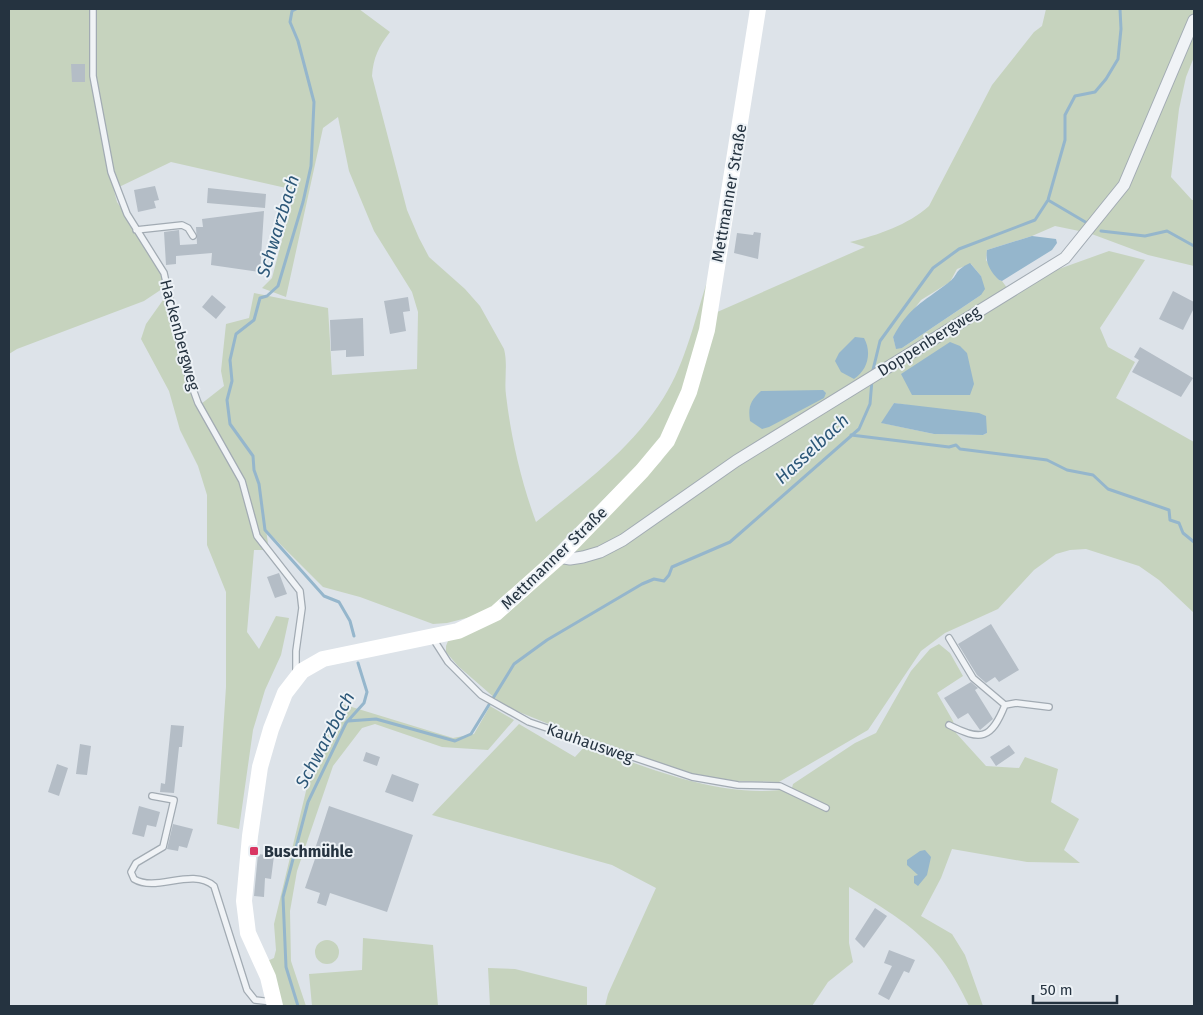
<svg xmlns="http://www.w3.org/2000/svg" width="1203" height="1015" font-family="'Fira Sans',sans-serif">
<style>
.green{fill:#c6d3be;fill-rule:evenodd}
.water{fill:#95b6cc}
.lines{fill:none;stroke-linecap:round;stroke-linejoin:round}
.stream{stroke:#95b6cc;stroke-width:3}
.building{fill:#b4bdc6}
.lane-casing{stroke:#a2abb3;stroke-width:8}
.street-casing{stroke:#a2abb3;stroke-width:13}
.lane{stroke:#f0f3f6;stroke-width:5.5}
.street{stroke:#f0f3f6;stroke-width:11}
.secondary{stroke:#fff;stroke-width:16}
.poi-dot{fill:#d93663;stroke:#edf2f6;stroke-width:2}
.labels{text-anchor:middle;dominant-baseline:central;stroke-width:4;stroke-linejoin:round;paint-order:stroke}
.street-label{font-size:16px;fill:#253340;stroke:#edf2f6}
.poi-label{font-size:16px;font-weight:bold;fill:#253340;stroke:#edf2f6;text-anchor:start}
.water-label{font-size:18px;font-style:italic;fill:#2c5778;stroke:#edf2f6}
</style>
<rect width="100%" height="100%" fill="#dde3e9"/>
<path class="green" d="M 9,9 L 359,9 L 390,32 C 379,46 373,58 372,76 L 407,210 L 419,238 L 429,257 L 465,289 L 480,306 L 504,349 C 508,364 504,380 506,395 C 511,438 521,481 536,522 C 583,484 632,449 664,397 C 686,362 695,318 708,279 L 701,327 L 680,398 L 658,444 L 533,571 L 504,599 L 482,614 L 447,623 L 433,624 L 360,597 L 323,587 L 266,530 L 269,550 L 254,550 L 247,632 L 259,649 L 276,616 L 289,618 L 281,655 L 265,690 L 253,730 L 239,829 L 217,824 L 226,687 L 226,592 L 207,545 L 207,495 L 198,466 L 180,430 L 169,391 L 141,339 L 146,324 L 168,293 L 201,404 L 224,386 L 221,371 L 226,324 L 249,318 L 254,293 L 328,308 L 332,375 L 417,369 L 418,312 L 412,292 L 374,231 L 349,171 L 338,117 L 323,128 L 286,297 L 262,288 L 272,278 L 295,190 L 171,162 L 119,187 L 109,151 L 110,175 L 117,202 L 159,264 L 168,285 L 144,301 L 17,349 L 9,354 Z
M 1046,9 L 1194,9 L 1194,57 L 1186,77 L 1179,109 L 1171,177 L 1192,200 L 1194,200 L 1194,266 L 1148,255 L 1089,233 L 1055,226 L 1032,236 L 987,250 L 986,260 L 999,280 L 1002,281 L 1013,296 L 1045,274 L 1109,251 L 1145,260 L 1100,328 L 1108,347 L 1135,362 L 1116,398 L 1194,442 L 1194,613 L 1159,580 L 1139,566 L 1086,549 L 1070,550 L 1056,554 L 1034,570 L 998,609 L 945,633 L 921,651 L 868,730 L 779,782 L 736,781 L 692,774 L 566,731 L 504,706 L 458,666 L 446,652 L 446,646 L 448,641 L 494,620 L 527,596 L 661,461 L 715,313 L 865,247 L 850,242 C 878,235 908,225 929,206 L 992,85 L 1034,32 L 1042,26 ZM 971,264 L 981,276 L 981,295 L 902,348 L 896,348 L 893,337 L 921,300 L 950,282 L 957,269 ZM 894,403 L 913,406 L 987,433 L 983,435 L 934,434 L 882,423 Z
M 939,644 L 950,653 L 963,676 L 937,693 L 953,721 L 956,733 L 986,766 L 1019,768 L 1025,757 L 1058,769 L 1051,802 L 1079,819 L 1064,850 L 1080,863 L 1027,862 L 952,849 L 941,878 L 921,916 L 952,934 L 965,955 L 983,1006 L 969,1006 C 939,941 908,923 849,887 L 849,943 L 853,962 L 828,982 L 812,1006 L 605,1006 L 608,994 L 656,888 L 612,865 L 432,815 L 519,724 L 575,757 L 586,745 C 647,768 726,801 792,788 L 793,784 L 855,743 L 876,733 L 911,671 L 930,649 Z
M 342,704 L 453,738 L 474,734 L 490,706 L 514,720 L 488,750 L 442,747 L 375,724 L 362,728 L 333,766 L 297,871 L 290,911 L 291,961 L 306,1006 L 278,1006 L 265,962 L 274,958 L 276,950 L 274,924 L 313,762 Z
M 363,938 L 433,945 L 438,1006 L 312,1006 L 309,974 L 362,970 Z
M315 952a12 12 0 1 1 24 0a12 12 0 1 1-24 0Z
M 488,968 L 515,969 L 587,987 L 587,1006 L 490,1006 Z"/>
<path class="water" d="M 1032,236 L 1056,239 L 1057,243 L 1052,250 L 1002,281 L 999,280 C 990,271 985,263 987,250 Z
M 970,263 L 981,276 L 985,289 L 981,295 L 902,348 L 896,349 L 893,337 C 909,307 922,303 948,283 C 959,275 953,271 970,263 Z
M 855,337 L 864,338 C 872,352 868,370 854,379 L 841,372 L 835,361 L 839,353 Z
M 950,342 L 960,346 L 967,353 L 974,384 L 970,395 L 912,395 L 901,374 Z
M 823,390 L 826,393 L 824,398 L 769,427 L 762,429 L 750,421 C 748,407 750,401 761,391 Z
M 894,403 L 979,413 L 986,416 L 987,433 L 983,435 L 934,434 L 881,423 Z
M 925,850 L 931,857 L 927,875 L 918,886 L 914,883 L 914,876 L 918,875 L 907,865 L 907,860 L 920,851 Z"/>
<g class="lines">
<path class="stream" d="M 296,9 L 292,11 L 290,22 L 298,41 L 314,102 L 311,166 L 303,202 L 278,286 L 267,296 L 260,298 L 254,320 L 236,334 L 230,360 L 232,381 L 227,400 L 230,424 L 253,456 L 254,470 L 259,484 L 265,530 L 324,596 L 339,602 L 350,621 L 354,636
M 1048,200 L 1087,223
M 1101,231 L 1145,236 L 1167,231 L 1194,246
M 872,374 L 880,341 L 933,268 L 959,249 L 1035,220 L 1048,200 L 1065,140 L 1065,115 L 1075,96 L 1095,92 L 1106,79 L 1118,59 L 1121,29 L 1120,9
M 851,435 L 949,447 L 956,445 L 960,449 L 1047,460 L 1067,470 L 1093,475 L 1108,489 L 1169,510 L 1170,520 L 1179,523 L 1183,533 L 1194,542
M 348,721 L 376,719 L 455,741 L 471,734 L 514,664 L 547,640 L 642,584 L 654,579 L 664,581 L 669,575 L 672,567 L 730,542 L 859,429 L 870,404 L 872,380
M 298,1006 L 286,967 L 283,897 L 308,802 L 346,723 L 364,703 L 367,692 L 358,663"/>
</g>
<path class="building" d="M 71,64 L 85,64 L 85,82 L 72,82 Z
M 155,186 L 159,200 L 154,201 L 156,208 L 138,212 L 134,190 Z
M 208,188 L 266,194 L 265,208 L 207,203 Z
M 264,211 L 260,272 L 211,265 L 212,253 L 176,256 L 176,264 L 166,265 L 164,232 L 179,230 L 180,245 L 197,244 L 196,227 L 203,227 L 202,219 Z
M 754,232 L 761,233 L 758,259 L 734,253 L 737,233 L 753,235 Z
M 1173,291 L 1194,302 L 1194,308 L 1183,330 L 1159,319 Z
M 212,295 L 226,307 L 216,319 L 202,307 Z
M 408,297 L 410,311 L 403,312 L 406,331 L 390,334 L 384,301 Z
M 363,318 L 364,356 L 346,357 L 346,350 L 331,351 L 330,320 Z
M 1140,347 L 1193,378 L 1181,397 L 1132,372 L 1139,360 L 1134,357 Z
M 279,573 L 287,594 L 275,598 L 267,577 Z
M 991,624 L 1019,670 L 999,682 L 995,677 L 986,683 L 977,675 L 958,644 Z
M 971,682 L 978,688 L 975,690 L 993,719 L 980,730 L 968,713 L 958,719 L 944,698 Z
M 171,725 L 184,726 L 182,747 L 179,747 L 174,793 L 160,792 L 161,783 L 165,784 Z
M 80,744 L 91,746 L 87,775 L 76,774 Z
M 1009,745 L 1015,753 L 996,766 L 990,757 Z
M 366,752 L 380,757 L 377,766 L 363,761 Z
M 57,764 L 68,768 L 59,796 L 48,792 Z
M 392,774 L 419,784 L 413,802 L 385,792 Z
M 139,806 L 160,812 L 156,827 L 147,825 L 144,837 L 132,834 Z
M 329,806 L 413,835 L 387,912 L 330,893 L 326,906 L 317,903 L 320,893 L 305,888 L 316,856 L 313,855 Z
M 173,824 L 193,829 L 187,848 L 179,846 L 178,851 L 167,849 Z
M 258,854 L 274,856 L 271,879 L 265,878 L 264,897 L 254,896 Z
M 875,908 L 887,916 L 864,948 L 855,939 Z
M 889,950 L 915,960 L 909,973 L 904,971 L 889,1000 L 878,994 L 892,966 L 884,963 Z"/>
<g class="lines">
<g class="lane-casing">
<path id="lane" d="M 93,9 L 93,76 L 111,172 L 127,214 L 164,273 L 185,367 L 198,403 L 242,481 L 257,536 L 300,591 L 302,608 L 296,651 L 296,672
M 136,230 L 182,225 L 188,228 L 193,236
M 432,637 L 448,662 L 481,695 L 529,722 L 692,777 L 738,785 L 780,786 L 826,808
M 949,638 L 973,678 L 1005,705 L 1016,703 L 1049,707
M 949,725 C 981,741 991,740 1005,705
M 152,796 L 174,800 L 163,847 L 136,863 L 131,872 L 134,879 C 157,893 191,867 214,886 L 247,990 L 255,1000 L 272,1002"/>
</g>
<g class="street-casing">
<path id="street" d="M 559,557 L 570,559 L 583,557 L 600,552 L 623,540 L 736,461 L 1065,258 L 1124,185 L 1194,20"/>
</g>
<use href="#lane" class="lane"/>
<use href="#street" class="street"/>
<path class="secondary" d="M 275,1006 L 268,977 L 248,933 L 244,901 L 250,836 L 260,767 L 271,729 L 285,693 L 302,671 L 323,659 L 458,631 L 496,613 L 559,557 L 642,471 L 667,441 L 689,392 L 707,330 L 758,9"/>
</g>
<rect class="poi-dot" x="249" y="846" width="10" height="10" rx="2.5"/>
<g class="labels">
<g class="street-label">
<text transform="translate(729 193) rotate(-80)">Mettmanner Straße</text>
<text transform="translate(180 335) rotate(75)">Hackenbergweg</text>
<text transform="translate(929 341) rotate(-32)">Doppenbergweg</text>
<text transform="translate(554 558) rotate(-44)">Mettmanner Straße</text>
<text transform="translate(590 743) rotate(19)">Kauhausweg</text>
</g>
<g class="poi-label">
<text x="264" y="851">Buschmühle</text>
</g>
<g class="water-label">
<text transform="translate(278 226) rotate(-73)">Schwarzbach</text>
<text transform="translate(812 449) rotate(-43)">Hasselbach</text>
<text transform="translate(325 740) rotate(-62)">Schwarzbach</text>
</g>
</g>
<rect width="1203" height="1015" fill="none" stroke="#253340" stroke-width="20"/>
<path d="M1033 995v8h84v-8" fill="none" stroke="#253340" stroke-width="2.5"/>
<text x="1040" y="995" font-size="15" fill="#253340" stroke="#edf2f6" stroke-width="4" paint-order="stroke">50 m</text>
</svg>
